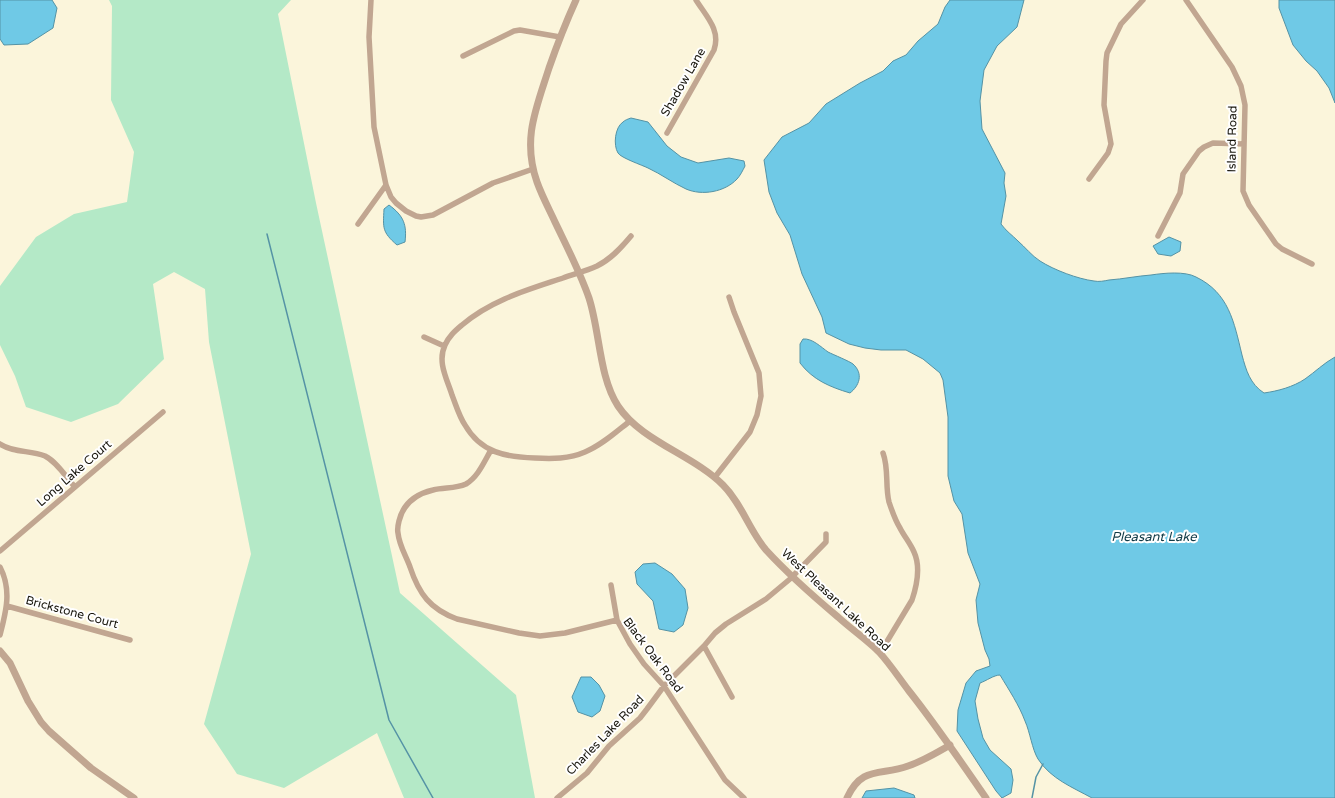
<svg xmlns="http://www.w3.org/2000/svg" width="1335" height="798" font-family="'Varela Round',sans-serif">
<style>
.green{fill:#b4e9c7}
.water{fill:#6fc9e6;stroke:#5593a5}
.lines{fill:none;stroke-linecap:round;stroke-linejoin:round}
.stream{stroke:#5593a5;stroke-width:1.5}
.minor{stroke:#c1a691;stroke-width:5.5}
.tertiary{stroke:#c1a691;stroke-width:7}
.labels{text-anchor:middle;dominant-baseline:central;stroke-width:4;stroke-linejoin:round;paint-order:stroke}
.street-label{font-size:12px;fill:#17150c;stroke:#fff}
.water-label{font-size:13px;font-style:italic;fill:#113b47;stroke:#fff}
</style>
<rect width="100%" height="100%" fill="#fbf5db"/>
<path class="green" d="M 109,0 L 291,0 L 278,14 L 316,203 L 400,593 L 516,695 L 535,798 L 404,798 L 377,733 L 284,788 L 237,774 L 204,724 L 251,554 L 209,342 L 205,289 L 174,272 L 153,284 L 164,359 L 118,404 L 71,422 L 26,407 L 15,376 L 0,345 L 0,286 L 36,237 L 74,214 L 127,202 L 134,152 L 111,100 L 112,6 Z"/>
<path class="water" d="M 0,0 L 52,0 L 57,8 L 53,28 L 28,44 L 4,45 L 0,39 Z
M 950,0 L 1024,0 L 1017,27 L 997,46 L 984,70 L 980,101 L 982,129 L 1005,173 L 1004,183 L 1006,196 L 1001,224 C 1006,231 1012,235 1018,241 C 1025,247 1032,256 1040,261 C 1054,270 1078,279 1094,281 C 1099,282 1104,281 1109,280 C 1123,279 1137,276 1151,275 C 1164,273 1185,271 1196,277 C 1229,293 1234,322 1242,355 C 1246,370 1250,384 1264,393 C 1278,391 1293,387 1305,379 C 1315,372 1324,363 1335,357 L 1335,798 L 1092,798 C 1072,787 1051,779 1038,759 C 1032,749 1030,732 1025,721 C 1019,705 1009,690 1000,675 C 994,675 986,681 980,683 L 975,701 L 978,719 L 983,738 L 990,750 L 1011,769 L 1013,780 L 1011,793 L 1002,798 L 996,791 L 957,731 L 958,710 L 966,683 L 976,671 L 990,666 L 989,659 L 985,650 L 978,623 L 976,600 L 980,584 L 968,553 L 962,514 L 954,501 L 948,476 L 948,417 L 943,380 L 940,373 L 923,359 L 906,350 L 881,350 L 865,348 L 849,344 L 826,333 L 822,317 L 802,274 L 790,235 L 777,213 L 769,192 L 764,160 L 782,137 L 809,123 L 826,104 L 860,83 L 883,71 L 893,61 L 906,55 L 918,41 L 938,24 L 945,7 Z
M 1279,0 L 1335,0 L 1335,103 L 1329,88 L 1317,71 L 1306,61 L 1293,45 L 1279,8 Z
M 631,118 L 648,122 L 667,146 L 681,157 L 698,163 L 729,158 L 744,161 L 745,166 C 743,170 740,176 737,179 C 725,192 702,196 686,189 C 673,183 661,174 648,168 C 642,165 621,158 618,153 C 613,145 615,127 623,122 C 625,120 628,119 631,118 Z
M 389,205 C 404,216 407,225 405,242 L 397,245 C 382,232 383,228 384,209 Z
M 1169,237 L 1181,242 L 1180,251 L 1171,256 L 1158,254 L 1153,246 Z
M 803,339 C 812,338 821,347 828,352 C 834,355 849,361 853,364 C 864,374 859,386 850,393 C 830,387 813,380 800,363 L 800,344 Z
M 655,563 L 672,574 L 685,589 L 688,608 L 683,625 L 674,632 L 659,629 L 653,601 L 637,584 L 635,572 L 643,564 Z
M 581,677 L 591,677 L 599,685 L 605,696 L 600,711 L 592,717 L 578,712 L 572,697 Z
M 894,788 L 914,795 L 915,798 L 862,798 L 866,791 Z"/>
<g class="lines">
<path class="stream" d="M 267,234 L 389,720 L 433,798
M 1032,798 L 1036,777 L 1043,764"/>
<path class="minor" d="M 371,0 L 369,37 L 374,127 L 386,185 L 391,197 L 396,203 L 406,211 L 416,216 L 421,217 L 433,215 L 493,183 L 533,169
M 1186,0 L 1232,67 L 1241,86 L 1245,105 L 1243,191 L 1249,205 L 1276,244 L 1282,249 L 1312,264
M 463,56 L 514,31 L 520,30 L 560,37
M 667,133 L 714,50 C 721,30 706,16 696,0
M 1089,179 L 1108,153 L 1111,144 L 1104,105 L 1106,61 L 1107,53 L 1121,24 L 1143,0
M 358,224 L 386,185
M 1158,236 L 1180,193 L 1183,174 L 1199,151 L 1204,147 L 1213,143 L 1244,144
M 424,337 L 444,346
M 630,421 C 616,432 602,445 585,452 C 569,459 552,459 535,458 C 506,457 481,453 465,425 C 459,416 456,405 452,395 C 447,379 437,362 445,345 C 449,336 455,331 462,325 C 491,300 527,290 563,278 C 574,274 586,271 597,266 C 611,259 621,248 631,236
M 0,444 C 14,453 30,450 45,456 C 57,462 66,477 75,487
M 491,450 C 484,462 478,477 466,484 C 455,489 444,487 433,490 C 416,494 403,504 399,521 C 398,525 397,529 398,533 C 399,545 406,556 410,567 C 419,594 430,609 457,619 L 519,633 L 540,636 L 565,633 L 617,620
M 715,477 L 750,432 L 757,415 L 761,396 L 759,373 L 734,312 L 729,297
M 0,551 L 163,412
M 0,567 C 12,590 6,612 0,635
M 611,585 L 617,620 L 630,644 L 644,664 L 664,686 L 725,780 L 744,798
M 7,606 L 130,640
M 704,646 L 732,697
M 880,653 L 912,600 C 917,585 921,567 914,552 C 910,543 904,536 900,528 C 895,520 892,511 889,502 C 885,486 889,469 883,453
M 557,798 L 587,773 L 609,746 L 640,718 L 647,709 L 664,686 L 704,646 L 715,633 L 726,624 L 766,599 L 790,579 L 826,542 L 826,534"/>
<path class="tertiary" d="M 576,0 C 566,22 557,45 549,68 C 536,109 522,139 537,182 C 542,196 549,209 555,222 C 567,247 580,272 589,298 C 600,332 599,377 618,406 C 641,441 693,455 723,485 C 742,504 749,530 766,550 C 788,574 813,596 838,617 C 851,629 866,639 879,652 C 890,664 899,678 909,691 C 936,725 961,762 986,798
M 0,651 L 10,663 L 28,701 L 41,722 L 49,731 L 91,768 L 134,798
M 847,798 C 862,765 881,776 908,766 C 923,761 936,753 950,745"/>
</g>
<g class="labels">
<g class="street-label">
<text transform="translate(683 82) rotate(-60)">Shadow Lane</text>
<text transform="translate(1232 139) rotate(-89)">Island Road</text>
<text transform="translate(74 473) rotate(-41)">Long Lake Court</text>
<text transform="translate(836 600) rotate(43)">West Pleasant Lake Road</text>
<text transform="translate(72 612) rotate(15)">Brickstone Court</text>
<text transform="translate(653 655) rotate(53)">Black Oak Road</text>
<text transform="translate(605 735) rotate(-46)">Charles Lake Road</text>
</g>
<g class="water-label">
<text x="1154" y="537">Pleasant Lake</text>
</g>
</g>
</svg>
